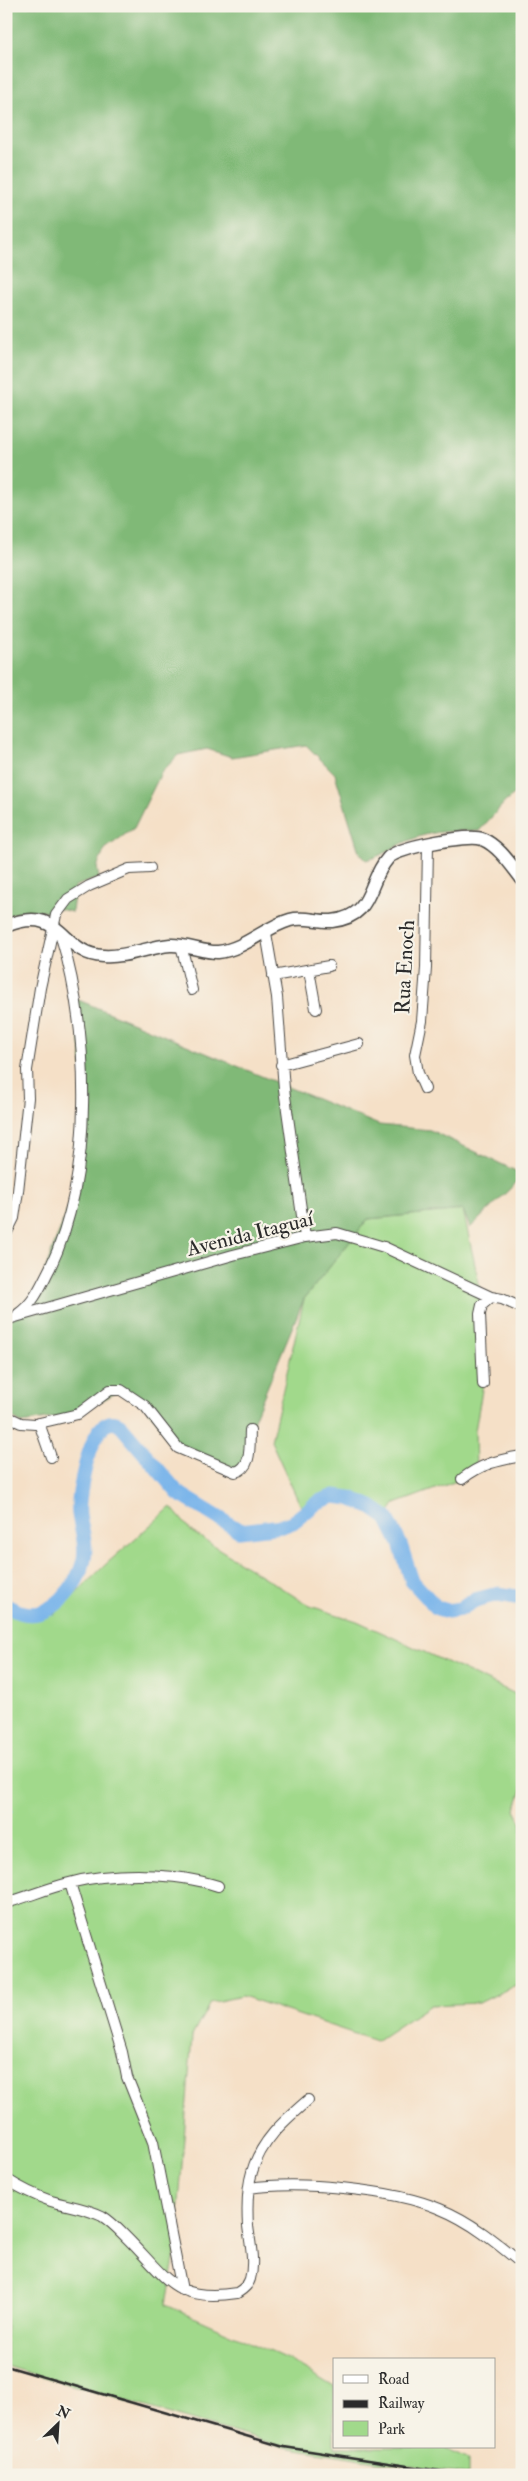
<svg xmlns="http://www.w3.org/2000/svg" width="528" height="2481" font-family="'IM FELL Double Pica',serif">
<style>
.green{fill:#a1d98b;stroke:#66825b}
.forest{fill:#80b977;stroke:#567251}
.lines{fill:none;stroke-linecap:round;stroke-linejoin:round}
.stream{stroke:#78b4ea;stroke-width:2.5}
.river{stroke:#78b4ea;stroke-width:15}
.minor-casing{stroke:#494642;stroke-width:12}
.tertiary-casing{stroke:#494642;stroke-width:15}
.minor{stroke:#fff;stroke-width:10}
.tertiary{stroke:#fff;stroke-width:12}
.rail{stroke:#2b2b2b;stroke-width:2.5}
.labels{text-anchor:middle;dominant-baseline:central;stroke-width:4.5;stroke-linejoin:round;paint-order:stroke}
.street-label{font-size:21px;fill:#2b2b2b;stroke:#f7f3e8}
</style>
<rect width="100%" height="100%" fill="#f7f3e8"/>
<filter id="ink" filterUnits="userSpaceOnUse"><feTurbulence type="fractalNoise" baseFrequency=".02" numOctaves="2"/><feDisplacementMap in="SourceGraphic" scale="10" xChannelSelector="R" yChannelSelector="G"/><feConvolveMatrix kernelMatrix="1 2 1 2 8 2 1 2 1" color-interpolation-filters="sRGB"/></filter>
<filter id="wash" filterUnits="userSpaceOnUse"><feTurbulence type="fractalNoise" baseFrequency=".0096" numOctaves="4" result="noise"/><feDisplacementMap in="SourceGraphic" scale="20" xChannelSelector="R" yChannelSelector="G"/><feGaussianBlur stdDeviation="1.12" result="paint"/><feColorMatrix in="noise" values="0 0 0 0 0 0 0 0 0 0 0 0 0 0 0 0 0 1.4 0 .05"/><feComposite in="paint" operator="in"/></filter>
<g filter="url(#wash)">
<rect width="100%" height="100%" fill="#f5e0c7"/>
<path class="green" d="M 463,1210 L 480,1288 L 483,1384 L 475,1431 L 476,1469 L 462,1479 L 395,1504 L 388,1515 L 351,1495 L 334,1496 L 306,1518 L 271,1441 L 304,1299 L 368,1219 Z
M 171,1507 L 192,1532 L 310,1606 L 357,1621 L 522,1697 L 522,1790 L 515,1810 L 522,1824 L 522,1982 L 479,2003 L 430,2005 L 376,2041 L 242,1996 L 210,2003 L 192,2036 L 175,2254 L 166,2305 L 287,2359 L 334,2387 L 334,2447 L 444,2447 L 468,2459 L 468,2475 L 284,2447 L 6,2366 L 6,1604 L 30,1616 L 55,1614 L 105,1565 Z"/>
<path class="forest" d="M 6,6 L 522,6 L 522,789 L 505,802 L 479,831 C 457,831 434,830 413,839 C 396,845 383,856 366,860 L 359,852 L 335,774 L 306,745 L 232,757 L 207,749 L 178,755 L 161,773 L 134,828 L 105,849 L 97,867 L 99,878 L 75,886 L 72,912 L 55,908 L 49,912 C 34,909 20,910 6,917 Z
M 76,999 L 379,1125 L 430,1130 L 522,1174 L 522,1177 L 470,1228 L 463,1210 L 368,1219 L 304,1299 L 250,1429 L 249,1457 L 235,1472 L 178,1448 L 145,1406 L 121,1390 L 78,1414 L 21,1423 L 6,1414 L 6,1320 L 12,1318 L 35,1297 L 77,1183 L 84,1086 Z"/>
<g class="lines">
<path class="stream" d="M 6,1811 L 11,1811"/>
<path class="river" d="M 6,1606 C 11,1608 15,1611 20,1612 C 51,1622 79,1585 84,1559 C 87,1543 81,1529 79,1514 C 77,1496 89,1435 105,1425 C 112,1421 117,1422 122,1427 L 178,1493 L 240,1531 L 282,1526 L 293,1522 L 318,1502 L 334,1496 L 350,1498 L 371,1507 L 387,1518 L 400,1544 L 412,1581 L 437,1608 L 448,1611 L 460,1609 L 475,1600 L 498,1594 L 522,1598"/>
</g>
</g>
<g filter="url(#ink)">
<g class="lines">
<g class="minor-casing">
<path id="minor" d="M 266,933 L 277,997 L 284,1089 L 305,1237
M 181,945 L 192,990
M 309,970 L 316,1009
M 273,976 L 329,966
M 281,1065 L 359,1044
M 425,1089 L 418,1073 L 415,1055 L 422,1021 L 426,968 L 428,844
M 6,1234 L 14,1218 L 18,1191 L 28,1098 L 27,1070 L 40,988 L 56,915 L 68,899 L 89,886 L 129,869 L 150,868
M 18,1314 C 35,1302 41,1285 50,1268 C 95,1173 90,1031 60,933
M 12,1318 L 233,1255 L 305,1237 L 337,1233 L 384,1247 L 491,1297
M 483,1384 L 480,1314 L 482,1305 L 491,1297 L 502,1299 L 522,1308
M 6,1416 L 21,1423 L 35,1424 L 78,1414 L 110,1390 L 121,1390 L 145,1406 L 178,1448 L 235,1472 C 253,1468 249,1444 250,1430
M 39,1423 L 51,1457
M 462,1479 C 481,1464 498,1460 522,1456
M 70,1883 L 122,2052 L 127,2077 L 153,2142 L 182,2290
M 6,1903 C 27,1897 48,1888 69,1883 C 112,1872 175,1872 218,1886
M 6,2179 C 20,2188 34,2195 51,2201 C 68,2206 86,2208 102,2216 C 112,2222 120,2231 128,2239 C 167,2278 175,2303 237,2293 C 242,2290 248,2286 250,2279 C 255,2263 250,2243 248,2226 C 247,2208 247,2188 252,2172 C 261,2140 285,2120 308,2100
M 249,2188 C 299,2181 393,2189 440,2209 C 470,2221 497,2243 522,2264"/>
</g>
<g class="tertiary-casing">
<path id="tertiary" d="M 6,926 C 63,903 60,954 103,956 C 125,958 148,947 170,945 C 186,944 205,953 218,952 C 245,949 265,927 290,920 C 304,916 318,922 332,921 C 375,916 366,883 388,858 C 398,847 469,834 482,839 C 499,846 511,865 522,879"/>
</g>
<use href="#minor" class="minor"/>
<use href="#tertiary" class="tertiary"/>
<path class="rail" d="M 6,2366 L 284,2447 L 466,2475"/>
</g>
</g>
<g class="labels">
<g class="street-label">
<text transform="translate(405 967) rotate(-87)">Rua Enoch</text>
<text transform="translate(250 1234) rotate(-14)">Avenida Itaguaí</text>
</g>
</g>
<rect width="528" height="2481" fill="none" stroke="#f7f3e8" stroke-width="25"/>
<rect x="333" y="2358" width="162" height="90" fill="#f7f3e8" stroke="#a5a39c"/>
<rect x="343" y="2375" width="25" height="8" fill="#ffffff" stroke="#a5a39c"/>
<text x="378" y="2384" font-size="15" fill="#2b2b2b">Road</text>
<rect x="343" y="2400" width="25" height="8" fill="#2b2b2b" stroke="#a5a39c"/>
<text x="378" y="2408" font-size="15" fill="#2b2b2b">Railway</text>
<rect x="343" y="2421" width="25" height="15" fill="#a1d98b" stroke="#a5a39c"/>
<text x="378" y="2434" font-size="15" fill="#2b2b2b">Park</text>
<g transform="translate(58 2424) rotate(25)" stroke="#f7f3e8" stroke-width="4" paint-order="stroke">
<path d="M0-4L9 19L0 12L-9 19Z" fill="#2b2b2b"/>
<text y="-8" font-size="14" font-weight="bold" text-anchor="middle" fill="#2b2b2b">N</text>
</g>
</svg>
